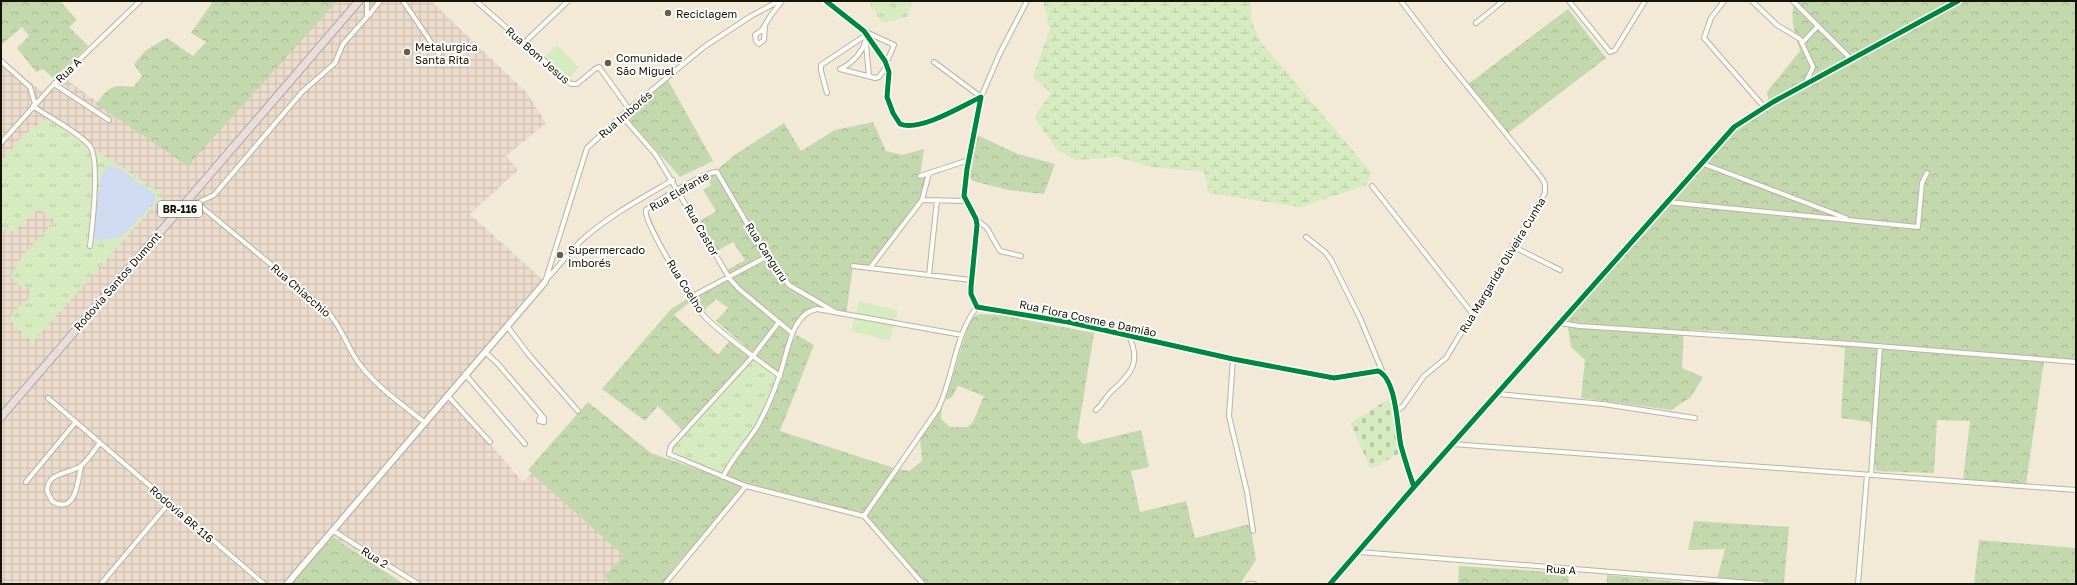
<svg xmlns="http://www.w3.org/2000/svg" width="2077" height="585" font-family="'Golos Text',sans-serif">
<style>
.industrial{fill:url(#industrial-grid)}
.grass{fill:url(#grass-tufts)}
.forest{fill:url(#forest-crowns)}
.wetland{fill:url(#wetland-marsh)}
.cemetery{fill:url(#cemetery-stones)}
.pitch{fill:#d7ebc0}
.water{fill:#d0dbf1}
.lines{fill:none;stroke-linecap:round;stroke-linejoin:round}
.street-casing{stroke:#b9b3a5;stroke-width:6}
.secondary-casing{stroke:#b9b3a5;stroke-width:8}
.highway-casing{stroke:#b5a8a1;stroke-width:9}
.street{stroke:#fdfcf9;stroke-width:4}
.secondary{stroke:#fdfcf9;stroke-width:5.5}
.highway{stroke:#e7dddc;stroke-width:7}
.cycleway-casing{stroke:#fff;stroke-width:8}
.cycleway{stroke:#00873e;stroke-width:5}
.poi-dot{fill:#645e4f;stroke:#fff;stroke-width:1.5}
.labels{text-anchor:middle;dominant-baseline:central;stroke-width:4;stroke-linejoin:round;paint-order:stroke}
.shield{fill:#fff;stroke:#5d5951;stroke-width:1}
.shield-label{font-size:10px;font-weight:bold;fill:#171206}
.poi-label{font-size:11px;fill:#171206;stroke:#fff;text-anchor:start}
.street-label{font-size:11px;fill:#171206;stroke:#fff}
</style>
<defs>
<pattern id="industrial-grid" width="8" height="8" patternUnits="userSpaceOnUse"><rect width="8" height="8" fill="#ecdcce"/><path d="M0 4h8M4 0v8" fill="none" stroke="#cabcaf"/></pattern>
<pattern id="grass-tufts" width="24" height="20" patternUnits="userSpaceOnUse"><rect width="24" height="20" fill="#d7ebc0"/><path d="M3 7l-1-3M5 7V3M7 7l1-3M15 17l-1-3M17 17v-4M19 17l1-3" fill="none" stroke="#b8c8a4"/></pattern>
<pattern id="forest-crowns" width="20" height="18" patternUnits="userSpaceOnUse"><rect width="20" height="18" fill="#c4d8ad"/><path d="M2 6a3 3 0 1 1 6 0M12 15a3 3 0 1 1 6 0" fill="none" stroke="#a8b893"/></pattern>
<pattern id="wetland-marsh" width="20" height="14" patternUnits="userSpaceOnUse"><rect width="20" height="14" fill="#d7ebc0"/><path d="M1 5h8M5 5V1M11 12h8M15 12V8" fill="none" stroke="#b8c8a4"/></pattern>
<pattern id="cemetery-stones" width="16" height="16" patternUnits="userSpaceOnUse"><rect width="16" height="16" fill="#d7ebc0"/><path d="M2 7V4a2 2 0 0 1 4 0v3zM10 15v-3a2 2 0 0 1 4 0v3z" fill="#b8c8a4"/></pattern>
</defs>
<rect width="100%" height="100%" fill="#f2ead7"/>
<path class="industrial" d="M 248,1 L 434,1 L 433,3 L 527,93 L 546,123 L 506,156 L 518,170 L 470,214 L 545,282 L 447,395 L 523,482 L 538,466 L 630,554 L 625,584 L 413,584 L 333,537 L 293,584 L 1,584 L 1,58 L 45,94 L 62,76 L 129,126 Z"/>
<path class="grass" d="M 868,1 L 913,1 L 907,17 L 882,23 Z
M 45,119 L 67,131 L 164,195 L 33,342 C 9,321 0,320 30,298 L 29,288 L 18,285 L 11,276 L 23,255 L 49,227 L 54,220 L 39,209 L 14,231 L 5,230 L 1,231 L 1,161 L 23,136 Z
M 753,356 L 780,376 L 766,410 L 723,477 L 670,456 L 669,450 Z"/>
<path class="forest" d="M 1,1 L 60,1 L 77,20 L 69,27 L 88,46 L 54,79 L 43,69 L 36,72 L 17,48 L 29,36 L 22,27 L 1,45 Z
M 213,1 L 337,1 L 188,166 L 96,104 C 109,87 111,84 133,87 L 142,76 L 134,64 L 146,50 L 167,38 L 193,56 L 206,42 L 191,33 Z
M 1795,1 L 2076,1 L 2076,365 L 2044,362 L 2026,484 L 1963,480 L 1970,421 L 1937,420 L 1934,473 L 1876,471 L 1870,422 L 1841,418 L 1845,348 L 1719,331 L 1684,330 L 1682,368 L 1703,377 L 1691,397 L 1671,410 L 1581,398 L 1585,360 L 1571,347 L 1567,322 L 1572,313 L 1589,293 L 1739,126 L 1770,107 L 1767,92 L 1800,51 C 1795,34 1789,18 1795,1 Z
M 1568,9 L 1606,58 L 1508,133 L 1468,84 Z
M 668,80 L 713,161 L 680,177 L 625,115 Z
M 873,122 L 886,151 L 903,155 L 924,149 L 920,175 L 929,173 L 921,201 L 870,268 L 853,266 L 846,315 L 817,309 L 808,311 L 790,337 L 778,374 L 716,321 L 728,308 L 716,299 L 702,312 L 691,297 L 729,277 L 725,271 L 745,260 L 733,242 L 717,251 L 700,221 L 716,211 L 703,190 L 711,185 L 707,178 L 736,154 L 784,123 L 801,151 L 835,130 Z
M 977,135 L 1018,154 L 1055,164 L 1044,194 L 1008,190 L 973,181 L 970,177 Z
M 687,299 L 690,302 L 674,315 L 718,355 L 730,340 L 749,357 L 682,430 L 658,406 L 645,421 L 602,389 L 671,309 Z
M 980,314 L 1001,315 L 1094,333 L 1077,437 L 1083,444 L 1141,430 L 1149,467 L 1131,471 L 1140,512 L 1186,501 L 1195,538 L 1250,524 L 1256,560 L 1240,584 L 1181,584 L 1177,581 L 1172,584 L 923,584 L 866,517 L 746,486 L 677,564 L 662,584 L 611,584 L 604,576 L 624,556 L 528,470 L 588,402 L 651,453 L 737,483 L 727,478 L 725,474 L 760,424 L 783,375 L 792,342 L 797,335 L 814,345 L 780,431 L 897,469 L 909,471 L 922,461 L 920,438 L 942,406 L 941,419 L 950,427 L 967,427 L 973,422 L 984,396 L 958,386 L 952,397 L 947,400 L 946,397 L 969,323 L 975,316 Z
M 1694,521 L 1789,527 L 1784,584 L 1717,579 L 1725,549 L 1688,550 Z
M 333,537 L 404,584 L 291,584 Z
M 1979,540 L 2076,548 L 2076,584 L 1974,584 Z
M 1459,566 L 1568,573 L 1569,584 L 1458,584 Z
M 1607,575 L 1683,582 L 1683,584 L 1607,584 Z"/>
<path class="wetland" d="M 1043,1 L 1251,1 L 1251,20 L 1260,41 L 1371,172 L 1367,185 L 1300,207 L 1209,193 L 1204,172 L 1151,167 L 1117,157 L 1076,160 L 1057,150 L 1034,117 L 1051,93 L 1033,77 L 1050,29 Z"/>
<path class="cemetery" d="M 1389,399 L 1401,452 L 1371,469 L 1350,423 Z"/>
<path class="pitch" d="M 557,45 L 579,67 L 567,80 L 544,58 Z
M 859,301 L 898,311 L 890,341 L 851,331 Z"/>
<path class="water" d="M 109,165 L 120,169 L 153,193 L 156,197 L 155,202 L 121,237 L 99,241 L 95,239 L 93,231 L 101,179 L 103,172 Z"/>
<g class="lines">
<g class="street-casing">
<path id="street" d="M 367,1 L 367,17 L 343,44 L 335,63 L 302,92 L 214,195 L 197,203 L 327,311 C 343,328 347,349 361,366 C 378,388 403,405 424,422
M 403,1 L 439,54
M 476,1 L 571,84 L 577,84 L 595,69 L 599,67 L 629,109
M 826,1 L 864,31 L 885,61 L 889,72 L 887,97 L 893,113 L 900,124 C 920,132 962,106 981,97 L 967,169 L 964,196 L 976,219 L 977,225 L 971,287 L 971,294 L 977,307 L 1068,322 L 1233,359 L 1334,378 L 1378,371 C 1397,379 1397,428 1401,446 C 1405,460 1409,473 1414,487
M 1569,1 L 1610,52 L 1615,50 L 1645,1
M 1724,1 L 1711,18 L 1704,38 L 1764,107
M 1752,1 L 1777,25 L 1800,39 L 1813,67 L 1805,84
M 1793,1 L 1852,60
M 369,15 L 380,1
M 1476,23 L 1503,1
M 765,27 L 764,40 L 759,44 L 756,41 L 755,35 L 762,30 L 771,15 L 782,1
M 864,31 L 894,45 L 886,64
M 524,43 L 568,1
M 1802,43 L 1818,26
M 866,44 L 869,76
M 1,61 L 30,87 L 35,104
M 934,62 L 981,97 L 1000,53 L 1027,1
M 840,69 L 875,78 L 879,77 L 884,70
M 840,69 C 852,64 866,49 866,36
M 54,84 L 109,120
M 827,93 L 821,71 L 821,65 L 866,35
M 33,106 C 51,119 74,129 89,145 C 101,157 92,228 90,246
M 622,116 L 656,155 L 730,279 L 739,289 L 792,333
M 1,143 L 54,84 L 140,1
M 1701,163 L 1846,218
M 920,176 L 969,160
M 1372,186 L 1472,313
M 922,200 L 967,201
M 1667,202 L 1918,227 L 1922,183 L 1927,173
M 976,219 L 987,228 L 1000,251 L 1021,256
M 1306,237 L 1325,252 L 1331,260 L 1360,318 L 1383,373
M 1512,246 L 1560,270
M 853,266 L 971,280
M 870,268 L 922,200 L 929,173
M 929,275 L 937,200
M 546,280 C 558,267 570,251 583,239 C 610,215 642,198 673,180
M 545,282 L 587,148 L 629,109 L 704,47 L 751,16 L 779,1
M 691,297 L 768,256
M 779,322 L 753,356 L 671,446 L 669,454 L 746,486 L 864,516 L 923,584
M 1560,323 L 1579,326 L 1852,344 L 2076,362
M 507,326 L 529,355 L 578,411
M 485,352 L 498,364 L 544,418 L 544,422 L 539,421 L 541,415
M 1233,359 L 1229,416 L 1247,492 L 1253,531
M 465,374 L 525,444
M 780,376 C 757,359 725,337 705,317 C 695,306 642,220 646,210 C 655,202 706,171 717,172 L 759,244 L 789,285 L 837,313
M 1498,394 L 1603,404 L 1695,418
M 447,395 L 490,442
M 48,398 L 264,584
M 1096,410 C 1103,404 1106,396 1112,391 C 1132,373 1141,362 1129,336
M 1397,411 L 1403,406 L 1424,376 L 1446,358 L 1545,193 L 1545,184 L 1541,177 L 1442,55 L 1401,1
M 1452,444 L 2076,490
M 81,466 C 78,480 76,516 52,501 L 47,491 C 47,471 70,475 82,465 C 89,459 94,450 100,443
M 1871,475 L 1880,346
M 723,477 C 732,458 746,444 757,427 C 766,411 773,394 779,377 C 788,354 790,314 817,309 L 962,335
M 26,482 L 75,423
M 864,516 L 938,409 C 954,377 954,336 977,307
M 332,530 L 418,584
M 1359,552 L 1763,584
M 101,584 L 169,503
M 665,584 L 746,486
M 1248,584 L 1254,584
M 1330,584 L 1414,487 L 1734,127 L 1773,102 L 1958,1
M 1858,584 L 1867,475"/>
</g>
<g class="secondary-casing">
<path id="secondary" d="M 287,584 L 545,282"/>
</g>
<g class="highway-casing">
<path id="highway" d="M 1,417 L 359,1"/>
</g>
<use href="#street" class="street"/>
<use href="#secondary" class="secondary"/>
<use href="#highway" class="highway"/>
<g class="cycleway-casing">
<path id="cycleway" d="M 826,1 L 864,31 L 885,61 L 889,72 L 887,97 L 893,113 L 900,124 C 920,132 962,106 981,97 L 967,169 L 964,196 L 976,219 L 977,225 L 971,287 L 971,294 L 977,307 L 1068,322 L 1233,359 L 1334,378 L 1378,371 C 1397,379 1397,428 1401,446 C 1405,460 1409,473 1414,487
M 1330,584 L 1414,487 L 1734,127 L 1773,102 L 1958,1"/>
</g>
<use href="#cycleway" class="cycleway"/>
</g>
<g class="poi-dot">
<circle cx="668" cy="13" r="4"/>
<circle cx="407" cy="52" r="4"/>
<circle cx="608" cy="63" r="4"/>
<circle cx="560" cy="255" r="4"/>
</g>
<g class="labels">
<rect class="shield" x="158" y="201" width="44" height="16" rx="3"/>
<g class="shield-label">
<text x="180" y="209">BR-116</text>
</g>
<g class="poi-label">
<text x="676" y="13">Reciclagem</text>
<text x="415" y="46">Metalurgica<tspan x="415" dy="13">Santa Rita</tspan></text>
<text x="616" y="57">Comunidade<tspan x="616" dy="13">São Miguel</tspan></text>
<text x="568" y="249">Supermercado<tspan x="568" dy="13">Imborés</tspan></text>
</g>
<g class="street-label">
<text transform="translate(538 55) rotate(41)">Rua Bom Jesus</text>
<text transform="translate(68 70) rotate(-44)">Rua A</text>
<text transform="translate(625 114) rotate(-41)">Rua Imborés</text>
<text transform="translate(679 191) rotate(-30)">Rua Elefante</text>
<text transform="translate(702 230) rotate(60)">Rua Castor</text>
<text transform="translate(767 252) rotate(57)">Rua Canguru</text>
<text transform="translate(1502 265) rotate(-59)">Rua Margarida Oliveira Cunha</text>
<text transform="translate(117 281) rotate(-49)">Rodovia Santos Dumont</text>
<text transform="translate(686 286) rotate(58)">Rua Coelho</text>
<text transform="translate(301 290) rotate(41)">Rua Chiacchio</text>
<text transform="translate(1088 318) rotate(12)">Rua Flora Cosme e Damião</text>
<text transform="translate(182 514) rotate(41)">Rodovia BR 116</text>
<text transform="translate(375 557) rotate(32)">Rua 2</text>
<text transform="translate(1561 569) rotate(3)">Rua A</text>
</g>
</g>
<rect width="2077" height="585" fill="none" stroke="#171206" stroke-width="4"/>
</svg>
